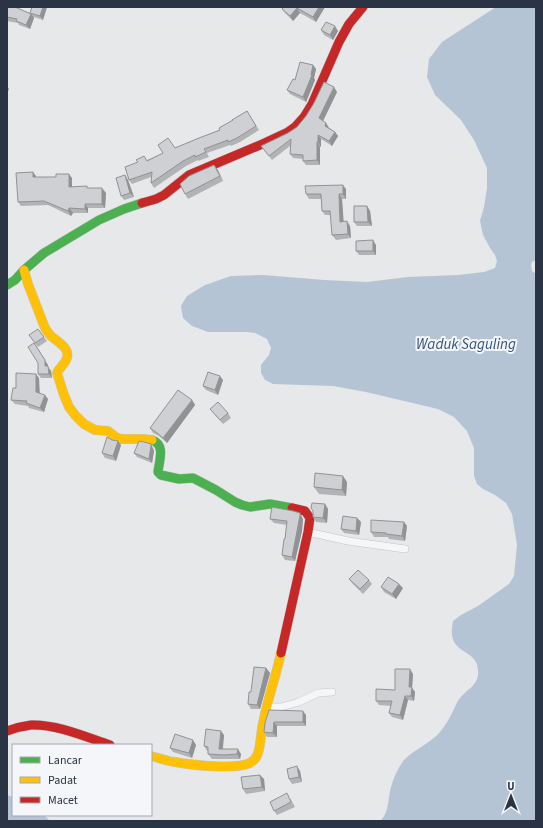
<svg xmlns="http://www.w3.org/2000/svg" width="543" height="828" font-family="'Source Sans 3',sans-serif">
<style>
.water{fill:#b4c4d5}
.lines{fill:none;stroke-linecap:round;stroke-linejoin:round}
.street-casing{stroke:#c4c6c8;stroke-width:8}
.fast-casing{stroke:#c4c6c8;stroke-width:10}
.slow-casing{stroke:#c4c6c8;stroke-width:10}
.jam-casing{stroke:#c4c6c8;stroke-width:10}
.street{stroke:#f5f6f7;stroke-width:7}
.fast{stroke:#4caf50;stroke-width:9}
.slow{stroke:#ffc107;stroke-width:9}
.jam{stroke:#c62828;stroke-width:9}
.wall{fill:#b1b3b5}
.shaded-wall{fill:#909294}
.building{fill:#ced0d3;stroke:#909294}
.labels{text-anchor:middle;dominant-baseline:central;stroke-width:4;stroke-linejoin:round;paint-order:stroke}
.water-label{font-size:15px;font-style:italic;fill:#34527a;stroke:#f4f6f9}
</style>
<rect width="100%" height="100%" fill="#e6e8ea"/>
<path class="water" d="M 496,7 L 536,7 L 536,260 L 532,262 L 531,265 L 532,271 L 536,274 L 536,821 L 380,821 C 389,814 388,798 391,787 C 394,777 398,768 404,760 C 413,750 431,743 440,732 C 446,725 450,717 454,709 C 456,705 457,701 460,698 C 466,690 477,686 478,675 C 480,651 458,655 453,639 C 451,633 452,628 453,621 L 461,615 L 478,606 L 509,584 L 514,576 L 517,545 L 512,514 L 506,503 L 495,495 L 483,489 L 477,484 L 474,476 L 474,448 L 467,431 L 454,417 L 438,409 L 366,392 L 333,386 L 273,384 L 265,380 L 261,373 L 261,365 L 269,355 L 271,348 L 267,339 L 255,333 L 247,332 L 208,332 L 192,326 L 183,318 L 181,306 L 187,296 L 205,285 L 231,276 L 263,275 L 324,280 L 367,282 L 408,277 L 458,275 L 484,272 L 495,268 L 497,261 L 495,255 L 490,248 L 483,235 L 480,221 L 484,207 L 487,188 L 487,168 L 474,140 L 461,120 L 435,95 L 427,77 L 429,59 L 442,42 Z
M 7,795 L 13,797 L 13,815 L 44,815 L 50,821 L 7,821 Z"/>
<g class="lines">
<g class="street-casing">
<path id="street" d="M 308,532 L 348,541 L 405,549
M 267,707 L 281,707 L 299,702 L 318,693 L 332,692"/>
</g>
<g class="fast-casing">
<path id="fast" d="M 7,285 L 15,280 L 24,270 L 44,253 L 99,220 L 124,209 L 142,203
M 152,440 C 166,445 159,461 158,472 L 161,475 L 179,479 L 193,478 L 216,490 L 235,502 L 242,505 L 250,507 L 270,504 L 292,508"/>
</g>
<g class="slow-casing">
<path id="slow" d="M 24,270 L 28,284 L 45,328 C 47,331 48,333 51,336 C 58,342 72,349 66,360 C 64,365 59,368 57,373 L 64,395 L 69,407 L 75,415 L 84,424 L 95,430 L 108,431 L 117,438 L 122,439 L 143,439 L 152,440
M 151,756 C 159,758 167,761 175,762 C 191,765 236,770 250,763 C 251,762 254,760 255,759 C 260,753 260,743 261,736 C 264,708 275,681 281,653"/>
</g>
<g class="jam-casing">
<path id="jam" d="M 142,203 L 156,199 L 164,195 L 189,175 L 260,145 L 288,132 L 295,127 L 304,117 L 312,104 L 339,42 L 349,24 L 363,7
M 281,653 L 308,532 L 310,518 L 305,511 L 292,508
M 7,731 C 15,728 23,726 31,725 C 57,724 86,737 110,745"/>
</g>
<use href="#street" class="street"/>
<use href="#fast" class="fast"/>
<use href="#slow" class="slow"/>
<use href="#jam" class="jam"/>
</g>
<path class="wall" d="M 7,7 L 31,14 L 47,7 L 43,20 L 34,17 L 34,18 L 30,29 L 19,25 L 18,23 L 7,21 Z
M 325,7 L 316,22 L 300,13 L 293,21 L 285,13 L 282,9 Z
M 321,30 L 338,31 L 333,40 L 324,35 Z
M 313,65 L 316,69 L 314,78 L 315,80 L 306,102 L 290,94 L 287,90 L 295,80 Z
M 337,92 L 323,121 L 326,123 L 329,128 L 335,132 L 338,136 L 332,146 L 321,139 L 321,147 L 320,147 L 320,165 L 306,165 L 303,161 L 303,159 L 293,158 L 290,154 L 290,146 L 272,160 L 261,146 L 288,133 L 297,127 Z
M 247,111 L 259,130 L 240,142 L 231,146 L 230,145 L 207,153 L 209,157 L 198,161 L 198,160 L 186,166 L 154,188 L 151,183 L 151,177 L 132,184 L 129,180 L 147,160 L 175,148 L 220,130 Z
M 214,165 L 223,181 L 188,199 L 185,194 Z
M 125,175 L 128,180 L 134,197 L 124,200 L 121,196 Z
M 36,177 L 72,178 L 72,187 L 88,188 L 106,193 L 105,208 L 88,208 L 88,213 L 73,213 L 71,216 L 48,205 L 21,206 L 18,202 Z
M 346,189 L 346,199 L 342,199 L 343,221 L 350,226 L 351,238 L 336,240 L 332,235 L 331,215 L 325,215 L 322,211 L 321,199 L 309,199 L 306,194 Z
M 367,206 L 370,211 L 372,226 L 357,226 L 354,222 Z
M 376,245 L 376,255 L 359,255 L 356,251 Z
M 29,335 L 44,337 L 47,341 L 38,347 Z
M 34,343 L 48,365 L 48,367 L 51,371 L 52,378 L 41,378 L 38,374 L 38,363 Z
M 39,378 L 39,393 L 48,399 L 44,412 L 29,408 L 28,406 L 15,404 L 11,400 L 16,388 Z
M 223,380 L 218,395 L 206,390 L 203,386 Z
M 192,400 L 195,405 L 167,443 L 159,436 L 153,433 L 150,428 Z
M 210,409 L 228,413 L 231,418 L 223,424 Z
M 151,444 L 154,451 L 152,463 L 137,457 L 134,453 Z
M 121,445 L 116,461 L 105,458 L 102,453 Z
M 347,482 L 346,496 L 319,494 L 314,487 Z
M 325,504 L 328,509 L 327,523 L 316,522 L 313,517 L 313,511 Z
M 357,518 L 361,522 L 359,535 L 344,533 L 341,529 Z
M 270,519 L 303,519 L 302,531 L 295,561 L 285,560 L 282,555 L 285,539 L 287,525 L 274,523 Z
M 404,522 L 407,526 L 405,541 L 389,539 L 388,537 L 374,537 L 371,532 Z
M 349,579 L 369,580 L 372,584 L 363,594 L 352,583 Z
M 381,587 L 403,588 L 396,599 L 384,592 Z
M 266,668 L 270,673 L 260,709 L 251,709 L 248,704 L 251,692 Z
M 413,674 L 412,688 L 415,692 L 414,701 L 408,700 L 403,720 L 392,717 L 389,713 L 391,706 L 379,705 L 376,701 L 395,690 Z
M 306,715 L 306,726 L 277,726 L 277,737 L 267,737 L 264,732 L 265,723 Z
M 224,735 L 223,749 L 241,754 L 240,759 L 212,759 L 208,754 L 208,751 L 207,751 L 204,746 Z
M 196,745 L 192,758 L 173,752 L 170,748 Z
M 300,771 L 302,782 L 292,784 L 289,779 Z
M 264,779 L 265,791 L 246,794 L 243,789 Z
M 290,798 L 295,807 L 277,815 L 274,811 Z"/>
<path class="shaded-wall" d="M 43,7 L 47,7 L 43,20 L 40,16 Z
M 319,7 L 325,7 L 316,22 L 313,17 Z
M 297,8 L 300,13 L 293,21 L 290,16 Z
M 31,14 L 34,18 L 30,29 L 26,25 Z
M 335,26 L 338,31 L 333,40 L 330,35 Z
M 313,65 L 316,69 L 314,78 L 315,80 L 306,102 L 303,97 L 311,75 Z
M 7,86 L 9,89 L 7,93 Z
M 334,87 L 337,92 L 322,123 L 319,118 Z
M 326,123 L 329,128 L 328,130 L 325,126 Z
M 335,132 L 338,136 L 332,146 L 329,141 Z
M 318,135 L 321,139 L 321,147 L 318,142 Z
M 317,142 L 320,147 L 320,165 L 317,160 Z
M 214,165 L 218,170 L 223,181 L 220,176 Z
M 33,172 L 36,176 L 36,181 L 33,177 Z
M 69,174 L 72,178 L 72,191 L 69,187 Z
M 125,175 L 128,180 L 134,197 L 130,193 Z
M 343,185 L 346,189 L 346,199 L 343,194 Z
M 102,188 L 106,193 L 105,208 L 102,204 Z
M 339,194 L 342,199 L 344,226 L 340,222 Z
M 85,204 L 88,208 L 88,213 L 85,209 Z
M 367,206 L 370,211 L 372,226 L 368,222 Z
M 69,208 L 73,213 L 71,216 L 68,211 Z
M 347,221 L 350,226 L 351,238 L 348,234 Z
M 373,240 L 376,245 L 376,255 L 373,251 Z
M 34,343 L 48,365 L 48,367 L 51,371 L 52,378 L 49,374 Z
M 36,374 L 39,378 L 40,397 L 36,392 Z
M 220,376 L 223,380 L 218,395 L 215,390 Z
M 45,395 L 48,399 L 44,412 L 40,408 Z
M 192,400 L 195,405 L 167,443 L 163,438 Z
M 118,441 L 121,445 L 116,461 L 113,456 Z
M 151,444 L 154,451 L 152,463 L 149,459 Z
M 343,476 L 347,482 L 346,496 L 342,490 Z
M 325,504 L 328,509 L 327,523 L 323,518 Z
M 300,513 L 303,519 L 302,531 L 295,561 L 292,557 Z
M 357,518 L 361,522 L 359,535 L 356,531 Z
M 404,522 L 407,526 L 405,541 L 402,536 Z
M 399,584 L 403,588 L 396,599 L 392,594 Z
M 266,668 L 270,673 L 260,709 L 257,705 Z
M 410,669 L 413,674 L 412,688 L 415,692 L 414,701 L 411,696 L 409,687 Z
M 405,696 L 408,700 L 403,720 L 400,715 Z
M 303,711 L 306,715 L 306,726 L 303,722 Z
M 274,722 L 277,726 L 277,737 L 273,733 Z
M 221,731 L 224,735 L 222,754 L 219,749 Z
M 193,740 L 196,745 L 192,758 L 189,753 Z
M 238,749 L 241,754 L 240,759 L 237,754 Z
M 297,766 L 300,771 L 302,782 L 299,777 Z
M 260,775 L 264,779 L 265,791 L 262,787 Z"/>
<path class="building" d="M 7,7 L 15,7 L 31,14 L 26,25 L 16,21 L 17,19 L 7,17 Z
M 32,7 L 43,7 L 40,16 L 30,13 Z
M 284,7 L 319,7 L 313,17 L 297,8 L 290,16 L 282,9 Z
M 326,22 L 335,26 L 330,35 L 321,30 Z
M 300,62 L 313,65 L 311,75 L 312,75 L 303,97 L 287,90 L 293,79 L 295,80 Z
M 324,82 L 334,87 L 319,118 L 326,123 L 325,126 L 335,132 L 329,141 L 318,135 L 318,142 L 317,142 L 317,160 L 303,161 L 303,155 L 290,154 L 291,139 L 269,156 L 261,146 L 288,133 L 297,127 L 306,116 L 314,103 Z
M 247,111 L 256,126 L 237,138 L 228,142 L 228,140 L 204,149 L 206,152 L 195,157 L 195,155 L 183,161 L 151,183 L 152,172 L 129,180 L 125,167 L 138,162 L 136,160 L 144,156 L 147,161 L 163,153 L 158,145 L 168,138 L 175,148 L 199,138 L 220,130 L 219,128 L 233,120 L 232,120 Z
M 214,165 L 220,176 L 185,194 L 180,184 L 189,176 Z
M 33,172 L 33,177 L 56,177 L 56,174 L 69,174 L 69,187 L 87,186 L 87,188 L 102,188 L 102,204 L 85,204 L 85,209 L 69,208 L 68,211 L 44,201 L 18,202 L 16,173 Z
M 125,175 L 130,193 L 121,196 L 116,178 Z
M 343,185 L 343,194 L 339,194 L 340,222 L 347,221 L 348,234 L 332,235 L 330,211 L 322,211 L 321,194 L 306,194 L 305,186 Z
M 354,206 L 367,206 L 368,222 L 354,222 Z
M 373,240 L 373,251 L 356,251 L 356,241 Z
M 38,329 L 44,337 L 35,343 L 29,335 Z
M 34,343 L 45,360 L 45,366 L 48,366 L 49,374 L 38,374 L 38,363 L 28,347 Z
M 208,372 L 220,376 L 215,390 L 203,386 Z
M 16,373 L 36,374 L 36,392 L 45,395 L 40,408 L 26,403 L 27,401 L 11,400 L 13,388 L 16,388 Z
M 178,390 L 192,400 L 163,438 L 156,432 L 150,428 Z
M 218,402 L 228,413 L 220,420 L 210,409 Z
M 107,437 L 112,440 L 118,441 L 113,456 L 102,453 Z
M 139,441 L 144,442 L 151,444 L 151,446 L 149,459 L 134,453 Z
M 315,473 L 343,476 L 342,490 L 314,487 Z
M 312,503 L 325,504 L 323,518 L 313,517 L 313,511 L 311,508 Z
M 272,507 L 293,511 L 300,513 L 300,515 L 298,526 L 292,557 L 282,555 L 284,539 L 285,539 L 287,521 L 270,519 Z
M 343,516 L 357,518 L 356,531 L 341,529 Z
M 371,520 L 404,522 L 402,536 L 386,534 L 386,533 L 371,532 Z
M 358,570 L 369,580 L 360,589 L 349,579 Z
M 388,577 L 399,584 L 392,594 L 381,587 Z
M 254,667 L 266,668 L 257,705 L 248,704 L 249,692 L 251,692 Z
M 395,669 L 410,669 L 409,687 L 412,687 L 411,696 L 405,696 L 400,715 L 389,713 L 392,701 L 376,701 L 376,689 L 395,690 Z
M 269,710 L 303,711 L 303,722 L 274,722 L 273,733 L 264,732 L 265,723 Z
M 206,729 L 221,731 L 219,749 L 238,749 L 237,754 L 224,755 L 208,754 L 208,747 L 204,746 Z
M 175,734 L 193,740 L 189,753 L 170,748 Z
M 297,766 L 299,777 L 289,779 L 287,769 Z
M 260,775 L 262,787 L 243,789 L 241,777 Z
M 287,793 L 291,802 L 274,811 L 270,802 Z"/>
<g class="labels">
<g class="water-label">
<text x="466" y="344">Waduk Saguling</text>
</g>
</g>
<rect width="543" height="828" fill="none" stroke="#2b3445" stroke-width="16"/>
<rect x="12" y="744" width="140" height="72" fill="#f4f6f9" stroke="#a4a8b1"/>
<rect x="20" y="757" width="20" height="6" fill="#4caf50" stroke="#a4a8b1"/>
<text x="48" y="764" font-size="12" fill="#2b3445">Lancar</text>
<rect x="20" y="777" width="20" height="6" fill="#ffc107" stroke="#a4a8b1"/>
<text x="48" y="784" font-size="12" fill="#2b3445">Padat</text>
<rect x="20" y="797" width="20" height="6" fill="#c62828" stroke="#a4a8b1"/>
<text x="48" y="804" font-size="12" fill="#2b3445">Macet</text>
<g transform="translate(511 796)" stroke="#f4f6f9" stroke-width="3" paint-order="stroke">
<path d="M0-3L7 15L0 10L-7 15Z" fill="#2b3445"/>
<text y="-6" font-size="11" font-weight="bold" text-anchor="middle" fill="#2b3445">U</text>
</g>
</svg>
